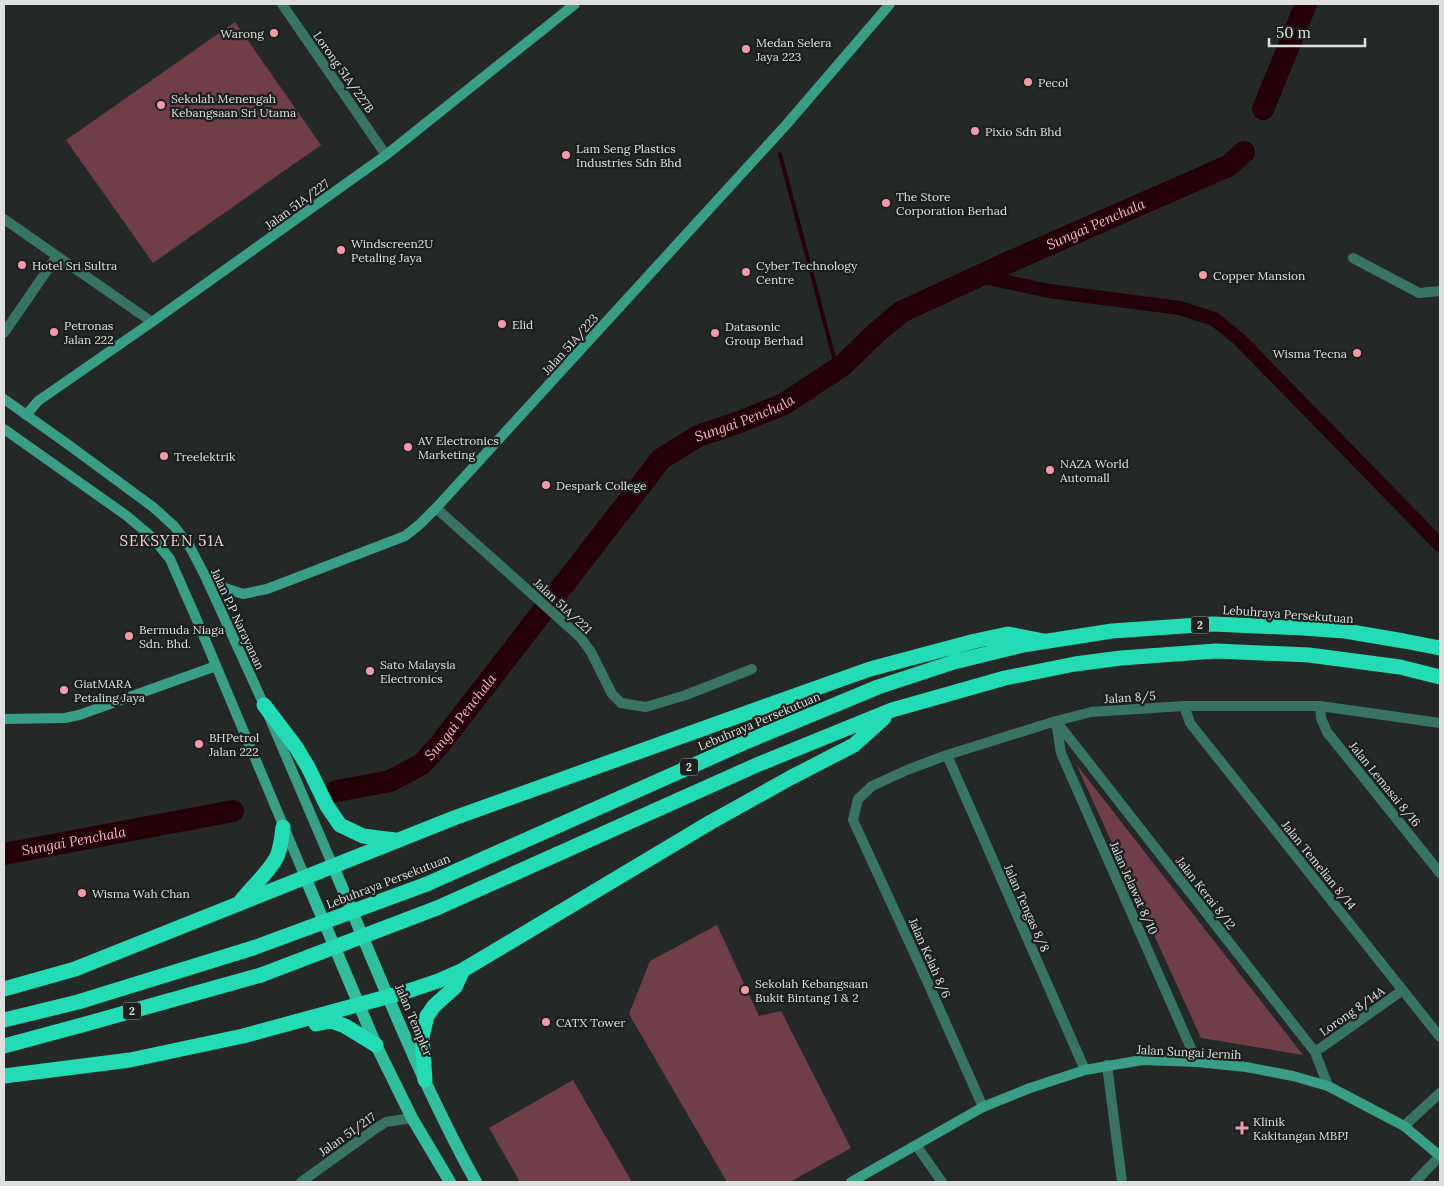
<svg xmlns="http://www.w3.org/2000/svg" width="1444" height="1186" font-family="Lora,serif">
<style>
.green{fill:#6f3e48}
.lines{fill:none;stroke-linecap:round;stroke-linejoin:round}
.stream{stroke:#240008;stroke-width:4}
.canal{stroke:#240008;stroke-width:14}
.river{stroke:#240008;stroke-width:22}
.street{stroke:#397363;stroke-width:10}
.secondary{stroke:#399e85;stroke-width:10}
.primary{stroke:#32be9e;stroke-width:12}
.highway{stroke:#23dcb6;stroke-width:15}
.highway-bridge{stroke:#23dcb6;stroke-width:15}
.poi-dot{fill:#f39aaa;stroke:#1b1f1e;stroke-width:2}
.labels{text-anchor:middle;dominant-baseline:central;stroke-width:4.5;stroke-linejoin:round;paint-order:stroke}
.shield{fill:#1b1f1e;stroke:#a3a6a5;stroke-width:1}
.shield-label{font-size:11px;font-weight:bold;fill:#dde0df}
.poi-label{font-size:12px;fill:#dde0df;stroke:#1b1f1e;text-anchor:start}
.street-label{font-size:12px;fill:#dde0df;stroke:#1b1f1e}
.water-label{font-size:14px;font-style:italic;fill:#f5b9c2;stroke:#1b1f1e}
.quarter-label{font-size:15px;letter-spacing:1px;fill:#f4d1d6;stroke:#1b1f1e}
</style>
<rect width="100%" height="100%" fill="#242927"/>
<path class="green" d="M 235,22 L 321,145 L 153,263 L 66,140 Z
M 1076,764 L 1303,1055 L 1201,1038 Z
M 717,925 L 759,1016 L 781,1011 L 851,1148 L 790,1182 L 727,1182 L 629,1014 L 650,961 Z
M 573,1080 L 632,1182 L 520,1182 L 489,1128 Z"/>
<g class="lines">
<path class="stream" d="M 780,154 L 837,369"/>
<path class="canal" d="M 979,276 L 1049,291 L 1180,308 L 1214,319 L 1239,339 L 1440,545"/>
<g class="river">
<path d="M 1263,109 L 1306,4"/>
<path id="s1" d="M 337,791 L 390,781 L 422,764 L 440,744 L 661,459 L 698,436 L 737,423 L 784,404 L 843,365 L 876,333 L 901,312 L 1007,263 L 1228,166 L 1244,152"/>
<path id="s2" d="M 4,854 L 233,811"/>
</g>
<path class="street" d="M 282,4 L 386,155
M 4,219 L 57,256 L 4,333
M 57,256 L 152,322
M 1353,258 L 1419,293 L 1440,291
M 436,508 L 580,637 L 591,652 L 612,694 L 621,703 L 646,707 L 686,695 L 752,669
M 1184,706 L 1190,723 L 1440,1037
M 1320,706 L 1321,718 L 1327,732 L 1440,873
M 1056,721 L 1315,1052 L 1328,1086
M 1056,722 L 1061,753 L 1197,1062
M 947,755 L 1085,1070
M 1315,1052 L 1403,990
M 1107,1065 L 1122,1182
M 983,1107 L 927,981 L 853,820 L 858,799 L 872,786 L 907,770 L 947,755 L 1056,721 L 1091,712 L 1184,706 L 1320,706 L 1440,723
M 1404,1126 L 1440,1093
M 916,1145 L 942,1182
M 301,1182 L 375,1129 L 386,1122 L 412,1118
M 1415,1182 L 1440,1156"/>
<path class="secondary" d="M 4,399 L 66,443 L 153,507 L 174,526 L 190,547 L 205,576 L 264,705 L 333,866
M 26,415 L 38,401 L 152,322 L 386,155 L 575,4
M 4,429 L 127,516 L 153,538 L 170,559 L 196,618 L 305,877
M 205,576 L 225,588 L 243,594 L 267,589 L 405,536 L 419,525 L 436,508 L 786,125 L 890,4
M 4,719 L 65,718 L 79,715 L 216,666
M 851,1182 L 983,1107 L 1030,1088 L 1085,1070 L 1142,1060 L 1197,1062 L 1246,1067 L 1293,1076 L 1328,1086 L 1404,1126 L 1440,1156"/>
<path class="primary" d="M 333,866 C 378,972 420,1081 476,1182
M 305,877 L 376,1045 L 412,1118 L 450,1182"/>
<path class="highway" d="M 264,705 L 296,747 L 308,767 L 327,806 L 340,825 L 363,836 L 395,840
M 427,884 L 748,741 L 878,687 L 954,662 L 1023,645 L 1112,631 L 1213,624 L 1303,628 L 1345,631 L 1404,641 L 1440,648
M 241,901 C 251,888 273,868 278,854 C 281,845 282,835 283,827
M 437,908 L 759,764 L 892,710 L 1005,678 L 1075,664 L 1121,658 L 1216,651 L 1309,655 L 1400,667 L 1440,677
M 4,989 L 75,969 L 454,818 L 780,701 L 870,669 L 975,641 L 1008,634 L 1044,641
M 4,1020 L 78,1002 L 253,948
M 316,1024 L 331,1021 L 345,1026 L 376,1045
M 4,1046 L 82,1025 L 261,975
M 4,1076 L 130,1060 L 243,1036 L 405,992 L 438,981 L 463,970 L 711,822 L 790,778 L 854,745 L 884,718
M 425,1080 L 422,1037 L 427,1016 L 434,1006 L 455,987 L 463,970"/>
<path class="highway-bridge" d="M 253,948 L 427,884
M 261,975 L 437,908"/>
</g>
<g class="poi-dot">
<circle cx="274" cy="33" r="5"/>
<circle cx="746" cy="49" r="5"/>
<circle cx="1028" cy="82" r="5"/>
<circle cx="161" cy="105" r="5"/>
<circle cx="975" cy="131" r="5"/>
<circle cx="566" cy="155" r="5"/>
<circle cx="886" cy="203" r="5"/>
<circle cx="341" cy="250" r="5"/>
<circle cx="22" cy="265" r="5"/>
<circle cx="746" cy="272" r="5"/>
<circle cx="1203" cy="275" r="5"/>
<circle cx="502" cy="324" r="5"/>
<circle cx="54" cy="332" r="5"/>
<circle cx="715" cy="333" r="5"/>
<circle cx="1357" cy="353" r="5"/>
<circle cx="408" cy="447" r="5"/>
<circle cx="164" cy="456" r="5"/>
<circle cx="1050" cy="470" r="5"/>
<circle cx="546" cy="485" r="5"/>
<circle cx="129" cy="636" r="5"/>
<circle cx="370" cy="671" r="5"/>
<circle cx="64" cy="690" r="5"/>
<circle cx="199" cy="744" r="5"/>
<circle cx="82" cy="893" r="5"/>
<circle cx="745" cy="990" r="5"/>
<circle cx="546" cy="1022" r="5"/>
<path d="M1239.5 1120.5h5v5h5v5h-5v5h-5v-5h-5v-5h5z"/>
</g>
<g class="labels">
<g class="shield">
<rect x="1191" y="616.5" width="18" height="17" rx="4"/>
<rect x="680" y="758.5" width="18" height="17" rx="4"/>
<rect x="123" y="1002.5" width="18" height="17" rx="4"/>
</g>
<g class="shield-label">
<text x="1200" y="625">2</text>
<text x="689" y="767">2</text>
<text x="132" y="1011">2</text>
</g>
<g class="poi-label">
<text x="264" y="33" text-anchor="end">Warong</text>
<text x="756" y="42">Medan Selera<tspan x="756" dy="14">Jaya 223</tspan></text>
<text x="1038" y="82">Pecol</text>
<text x="171" y="98">Sekolah Menengah<tspan x="171" dy="14">Kebangsaan Sri Utama</tspan></text>
<text x="985" y="131">Pixio Sdn Bhd</text>
<text x="576" y="148">Lam Seng Plastics<tspan x="576" dy="14">Industries Sdn Bhd</tspan></text>
<text x="896" y="196">The Store<tspan x="896" dy="14">Corporation Berhad</tspan></text>
<text x="351" y="243">Windscreen2U<tspan x="351" dy="14">Petaling Jaya</tspan></text>
<text x="32" y="265">Hotel Sri Sultra</text>
<text x="756" y="265">Cyber Technology<tspan x="756" dy="14">Centre</tspan></text>
<text x="1213" y="275">Copper Mansion</text>
<text x="512" y="324">Elid</text>
<text x="64" y="325">Petronas<tspan x="64" dy="14">Jalan 222</tspan></text>
<text x="725" y="326">Datasonic<tspan x="725" dy="14">Group Berhad</tspan></text>
<text x="1347" y="353" text-anchor="end">Wisma Tecna</text>
<text x="418" y="440">AV Electronics<tspan x="418" dy="14">Marketing</tspan></text>
<text x="174" y="456">Treelektrik</text>
<text x="1060" y="463">NAZA World<tspan x="1060" dy="14">Automall</tspan></text>
<text x="556" y="485">Despark College</text>
<text x="139" y="629">Bermuda Niaga<tspan x="139" dy="14">Sdn. Bhd.</tspan></text>
<text x="380" y="664">Sato Malaysia<tspan x="380" dy="14">Electronics</tspan></text>
<text x="74" y="683">GiatMARA<tspan x="74" dy="14">Petaling Jaya</tspan></text>
<text x="209" y="737">BHPetrol<tspan x="209" dy="14">Jalan 222</tspan></text>
<text x="92" y="893">Wisma Wah Chan</text>
<text x="755" y="983">Sekolah Kebangsaan<tspan x="755" dy="14">Bukit Bintang 1 &amp; 2</tspan></text>
<text x="556" y="1022">CATX Tower</text>
<text x="1253" y="1121">Klinik<tspan x="1253" dy="14">Kakitangan MBPJ</tspan></text>
</g>
<g class="street-label">
<text transform="translate(344 72) rotate(55)">Lorong 51A/227B</text>
<text transform="translate(297 204) rotate(-36)">Jalan 51A/227</text>
<text transform="translate(570 344) rotate(-48)">Jalan 51A/223</text>
<text transform="translate(563 606) rotate(43)">Jalan 51A/221</text>
<text transform="translate(1288 614) rotate(4)">Lebuhraya Persekutuan</text>
<text transform="translate(238 619) rotate(65)">Jalan P.P Narayanan</text>
<text transform="translate(1130 697) rotate(-4)">Jalan 8/5</text>
<text transform="translate(759 721) rotate(-23)">Lebuhraya Persekutuan</text>
<text transform="translate(1385 784) rotate(51)">Jalan Lemasai 8/16</text>
<text transform="translate(1319 865) rotate(51)">Jalan Temelian 8/14</text>
<text transform="translate(388 881) rotate(-21)">Lebuhraya Persekutuan</text>
<text transform="translate(1134 888) rotate(66)">Jalan Jelawat 8/10</text>
<text transform="translate(1206 893) rotate(52)">Jalan Kerai 8/12</text>
<text transform="translate(1027 908) rotate(66)">Jalan Tengas 8/8</text>
<text transform="translate(930 958) rotate(66)">Jalan Kelah 8/6</text>
<text transform="translate(1352 1011) rotate(-35)">Lorong 8/14A</text>
<text transform="translate(414 1020) rotate(67)">Jalan Templer</text>
<text transform="translate(1189 1052) rotate(3)">Jalan Sungai Jernih</text>
<text transform="translate(347 1134) rotate(-35)">Jalan 51/217</text>
</g>
<g class="water-label">
<text stroke="none"><textPath href="#s1" startOffset="976">Sungai Penchala</textPath></text>
<text stroke="none"><textPath href="#s1" startOffset="571">Sungai Penchala</textPath></text>
<text stroke="none"><textPath href="#s1" startOffset="151">Sungai Penchala</textPath></text>
<text stroke="none"><textPath href="#s2" startOffset="71">Sungai Penchala</textPath></text>
</g>
<g class="quarter-label">
<text x="172" y="540">SEKSYEN 51A</text>
</g>
</g>
<rect width="1444" height="1186" fill="none" stroke="#dde0df" stroke-width="10"/>
<path d="M1269 38v8h96v-8" fill="none" stroke="#dde0df" stroke-width="2.5"/>
<text x="1276" y="38" font-size="15" fill="#dde0df" stroke="#1b1f1e" stroke-width="4" paint-order="stroke">50 m</text>
</svg>
